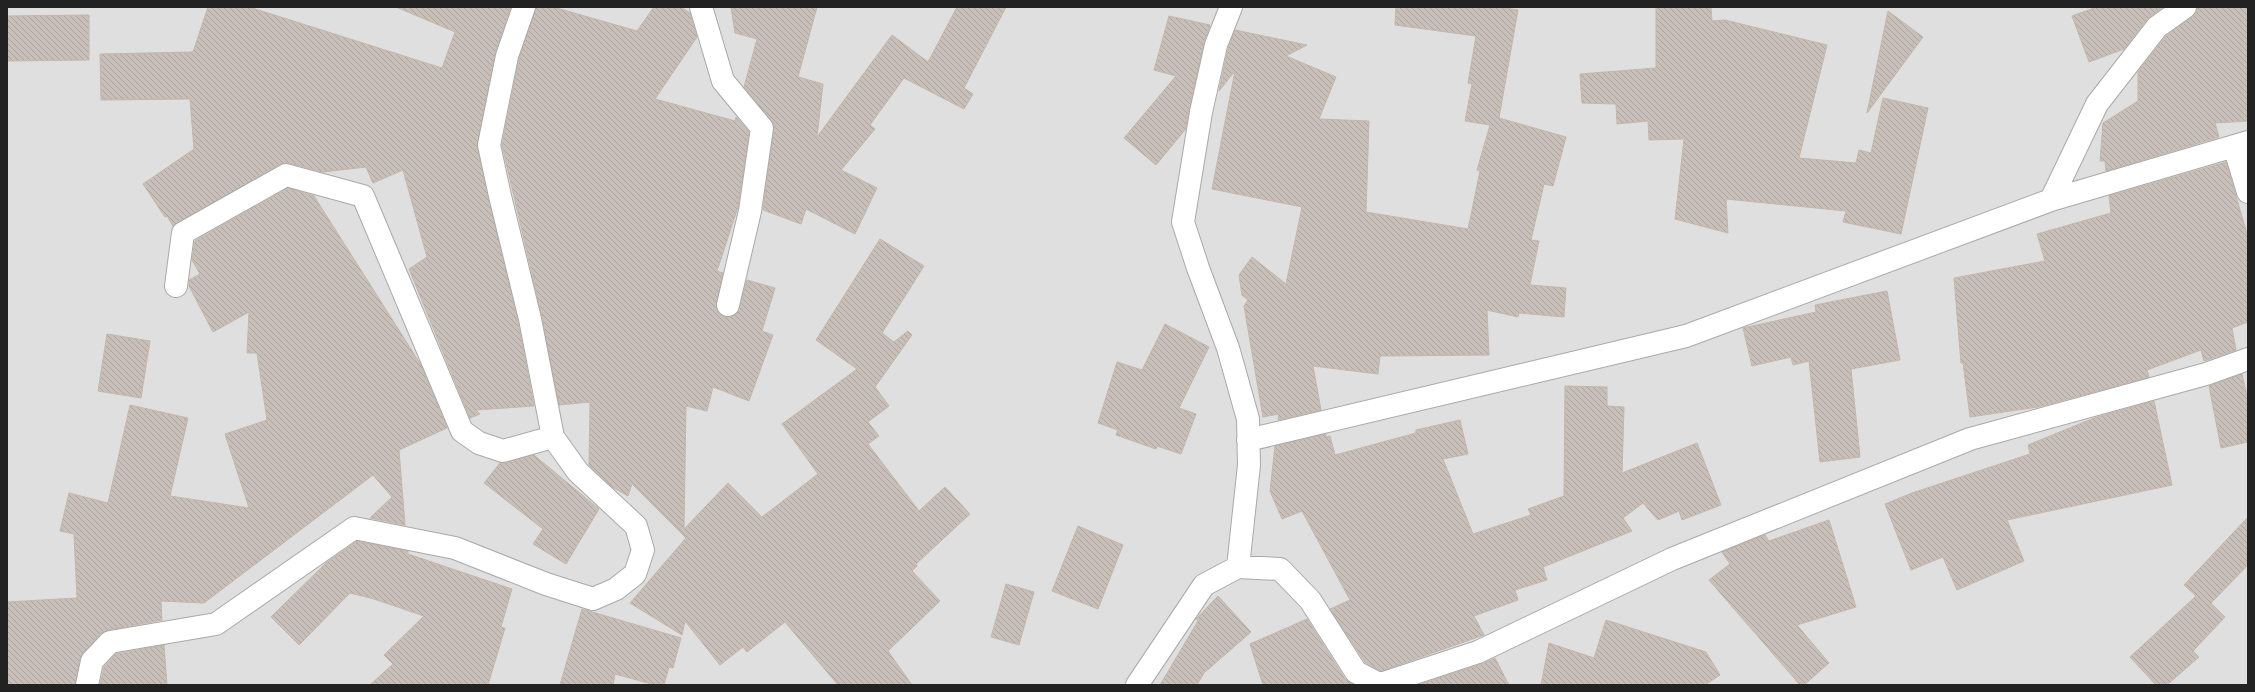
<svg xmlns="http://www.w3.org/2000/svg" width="2255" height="692" font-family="Lato,sans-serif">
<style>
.residential{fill:#e0dfdf}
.building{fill:url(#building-back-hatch);stroke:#c4b6ab}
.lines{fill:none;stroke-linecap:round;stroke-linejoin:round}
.minor-casing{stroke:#a9a9a9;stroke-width:24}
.minor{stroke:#fff;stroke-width:22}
</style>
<defs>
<pattern id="building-back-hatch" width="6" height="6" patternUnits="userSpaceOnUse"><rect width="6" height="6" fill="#c7bfb8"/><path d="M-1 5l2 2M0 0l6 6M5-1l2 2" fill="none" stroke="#aba49e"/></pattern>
</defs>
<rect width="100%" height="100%" fill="#f2efe9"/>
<path class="residential" d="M 7,7 L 2248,7 L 2248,685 L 7,685 Z"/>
<path class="building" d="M 208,7 L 249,7 L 442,68 L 455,32 L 396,7 L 511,7 L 495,53 L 477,147 L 518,322 L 534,406 L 476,410 L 480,414 L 470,418 L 409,269 L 427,257 L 403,170 L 373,183 L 366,167 L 323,172 L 289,163 L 280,164 L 173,226 L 167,216 L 165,217 L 143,184 L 194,149 L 190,99 L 101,100 L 100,54 L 193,52 Z
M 536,7 L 553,7 L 637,31 L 654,7 L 681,7 L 690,13 L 697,37 L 655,99 L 735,121 L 736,117 L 749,132 L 738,207 L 717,271 L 723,273 L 716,308 L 719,314 L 725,317 L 731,317 L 737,314 L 747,280 L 775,288 L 762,331 L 773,335 L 749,401 L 713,387 L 707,411 L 686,406 L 684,529 L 728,483 L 762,517 L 818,474 L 782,424 L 857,369 L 816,340 L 880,239 L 924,266 L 882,333 L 894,342 L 908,331 L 912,335 L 875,387 L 889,406 L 868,422 L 879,436 L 868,444 L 919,511 L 945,487 L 970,514 L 916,564 L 917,566 L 912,571 L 940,601 L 888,651 L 912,685 L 838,685 L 785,622 L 747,652 L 743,647 L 720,665 L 685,621 L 682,635 L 630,603 L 686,538 L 632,484 L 628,496 L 612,487 L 589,465 L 590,402 L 559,405 L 542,317 L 502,145 L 519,59 Z
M 731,7 L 817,7 L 798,77 L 823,84 L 817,137 L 892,35 L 928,62 L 957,7 L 1006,7 L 964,88 L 973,94 L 964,109 L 904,78 L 870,125 L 875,129 L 841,170 L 877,188 L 855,234 L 806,209 L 801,224 L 763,210 L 774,125 L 744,87 L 757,39 L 735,33 Z
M 1396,7 L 1499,7 L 1518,10 L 1499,118 L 1566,137 L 1553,186 L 1544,184 L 1531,240 L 1539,241 L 1530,285 L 1566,288 L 1564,317 L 1519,313 L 1518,317 L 1487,310 L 1489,355 L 1380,356 L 1378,374 L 1313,366 L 1321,410 L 1278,420 L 1279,414 L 1263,417 L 1244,306 L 1248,300 L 1242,295 L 1239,275 L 1252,257 L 1286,284 L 1302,207 L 1212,189 L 1235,71 L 1219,91 L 1228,49 L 1235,30 L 1307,45 L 1286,56 L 1336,77 L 1319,119 L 1369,121 L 1366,212 L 1468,229 L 1480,171 L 1477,170 L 1490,125 L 1465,121 L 1472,84 L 1468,83 L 1476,36 L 1395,25 Z
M 1656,7 L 1711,7 L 1712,21 L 1725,20 L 1827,45 L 1799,158 L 1856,163 L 1859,150 L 1871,153 L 1883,98 L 1928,108 L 1901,234 L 1843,222 L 1846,211 L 1726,199 L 1728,233 L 1675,219 L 1684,139 L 1649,140 L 1648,121 L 1617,124 L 1616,104 L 1582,103 L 1580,74 L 1656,68 Z
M 2097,7 L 2163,7 L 2147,19 L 2124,49 L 2089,62 L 2072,16 Z
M 2197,7 L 2248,7 L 2248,121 L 2215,123 L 2219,137 L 2106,171 L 2105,161 L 2100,161 L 2103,123 L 2138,101 L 2138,72 L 2166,36 L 2192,17 Z
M 1888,11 L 1923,37 L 1867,113 Z
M 89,15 L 89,60 L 7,61 L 7,16 Z
M 1169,16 L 1210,25 L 1204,42 L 1185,130 L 1156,165 L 1124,138 L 1176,76 L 1154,70 Z
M 2226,162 L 2248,237 L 2248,322 L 2232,328 L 2236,350 L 2204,361 L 2201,350 L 2147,370 L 2149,377 L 2038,407 L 1970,417 L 1963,363 L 1961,363 L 1954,278 L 2045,261 L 2037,234 L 2111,213 L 2109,196 Z
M 288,188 L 314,196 L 421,365 L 447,428 L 399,450 L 405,525 L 370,518 L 392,497 L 373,475 L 204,603 L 161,601 L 162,620 L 108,630 L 101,633 L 80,658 L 75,685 L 7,685 L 7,602 L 77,598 L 74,534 L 60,531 L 69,493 L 108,503 L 130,405 L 188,418 L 170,496 L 249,508 L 225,434 L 267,420 L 257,353 L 247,353 L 249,312 L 213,332 L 189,286 L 189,280 L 200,274 L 192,260 L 195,241 Z
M 1887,291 L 1900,360 L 1851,369 L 1860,457 L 1820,462 L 1809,361 L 1793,365 L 1791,357 L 1752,366 L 1743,328 L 1816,312 L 1815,305 Z
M 1165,324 L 1209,347 L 1179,408 L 1196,414 L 1181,454 L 1157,446 L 1156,449 L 1116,435 L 1118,430 L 1098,423 L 1117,362 L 1142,370 Z
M 107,334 L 150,341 L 141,398 L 98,391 Z
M 2242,374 L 2248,400 L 2248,442 L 2221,448 L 2209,386 Z
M 1565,386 L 1607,387 L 1607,406 L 1624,407 L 1622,473 L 1697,443 L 1721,505 L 1682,520 L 1679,511 L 1658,520 L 1643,503 L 1623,518 L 1632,531 L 1543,567 L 1547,580 L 1515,590 L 1518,600 L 1474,616 L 1484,635 L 1381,671 L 1365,662 L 1330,609 L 1350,600 L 1302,511 L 1282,519 L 1270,491 L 1275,446 L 1326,434 L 1326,437 L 1330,436 L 1335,455 L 1416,433 L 1416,430 L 1460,420 L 1468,454 L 1443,459 L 1473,534 L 1531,515 L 1528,509 L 1564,496 Z
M 2154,401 L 2172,485 L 2007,520 L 2024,561 L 1957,590 L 1943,557 L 1911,570 L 1885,504 L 1912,493 L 2030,454 L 2028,445 L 2094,418 Z
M 534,455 L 599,509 L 566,564 L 533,544 L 543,529 L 484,483 L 500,463 Z
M 2248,517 L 2248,565 L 2211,603 L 2225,617 L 2193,651 L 2199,657 L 2167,685 L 2156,685 L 2130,657 L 2196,596 L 2184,585 Z
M 1829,520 L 1856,607 L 1797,625 L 1829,663 L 1804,685 L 1800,685 L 1709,580 L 1730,564 L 1722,552 L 1765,535 L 1769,541 Z
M 1078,526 L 1123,545 L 1098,609 L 1052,591 Z
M 357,541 L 408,551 L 408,554 L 512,589 L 501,627 L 505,628 L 488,685 L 370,685 L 393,664 L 384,655 L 424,616 L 374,599 L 350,593 L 299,645 L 271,617 L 326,563 Z
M 1006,584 L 1034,592 L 1019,645 L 991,637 Z
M 1218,596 L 1251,632 L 1204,673 L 1197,685 L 1160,685 L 1198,621 L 1196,619 Z
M 582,609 L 681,638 L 673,668 L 669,667 L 664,685 L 655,685 L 615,674 L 613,685 L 560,685 Z
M 1307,619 L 1345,679 L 1354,685 L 1263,685 L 1250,644 Z
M 1606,620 L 1706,652 L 1720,675 L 1705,685 L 1541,685 L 1549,643 L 1594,658 Z
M 164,645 L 167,685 L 100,685 L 104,667 L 116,654 Z
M 1495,658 L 1509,685 L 1418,685 L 1482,664 Z"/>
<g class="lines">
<g class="minor-casing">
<path id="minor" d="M 701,7 L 723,81 L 762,128 L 750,211 L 728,305
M 1231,7 L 1216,45 L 1201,112 L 1183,222 L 1198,268 L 1228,348 L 1248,419 L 1249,465 L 1238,567
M 2234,146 L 2248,192
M 2051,200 L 2097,104 L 2157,27 L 2185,7
M 176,286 L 183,233 L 286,175 L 363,196 L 462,431 L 479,443 L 503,451 L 553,437
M 1248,440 L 1686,336 L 2051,200 L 2248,142
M 87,685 L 92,661 L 110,642 L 216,624 L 354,528 L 455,548 L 546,584 L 593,599 L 616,589 L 635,574 L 643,550 L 636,526 L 578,472 L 553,437 L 530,319 L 500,196 L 489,145 L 507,56 L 524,7
M 1137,685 L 1204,585 L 1238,567 L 1280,569 L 1310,600 L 1356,672 L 1379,684
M 1378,685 L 1478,652 L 1672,559 L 1970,439 L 2206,374 L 2248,359"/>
</g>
<use href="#minor" class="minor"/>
</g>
<rect width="2255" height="692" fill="none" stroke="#222222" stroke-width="16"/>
</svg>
